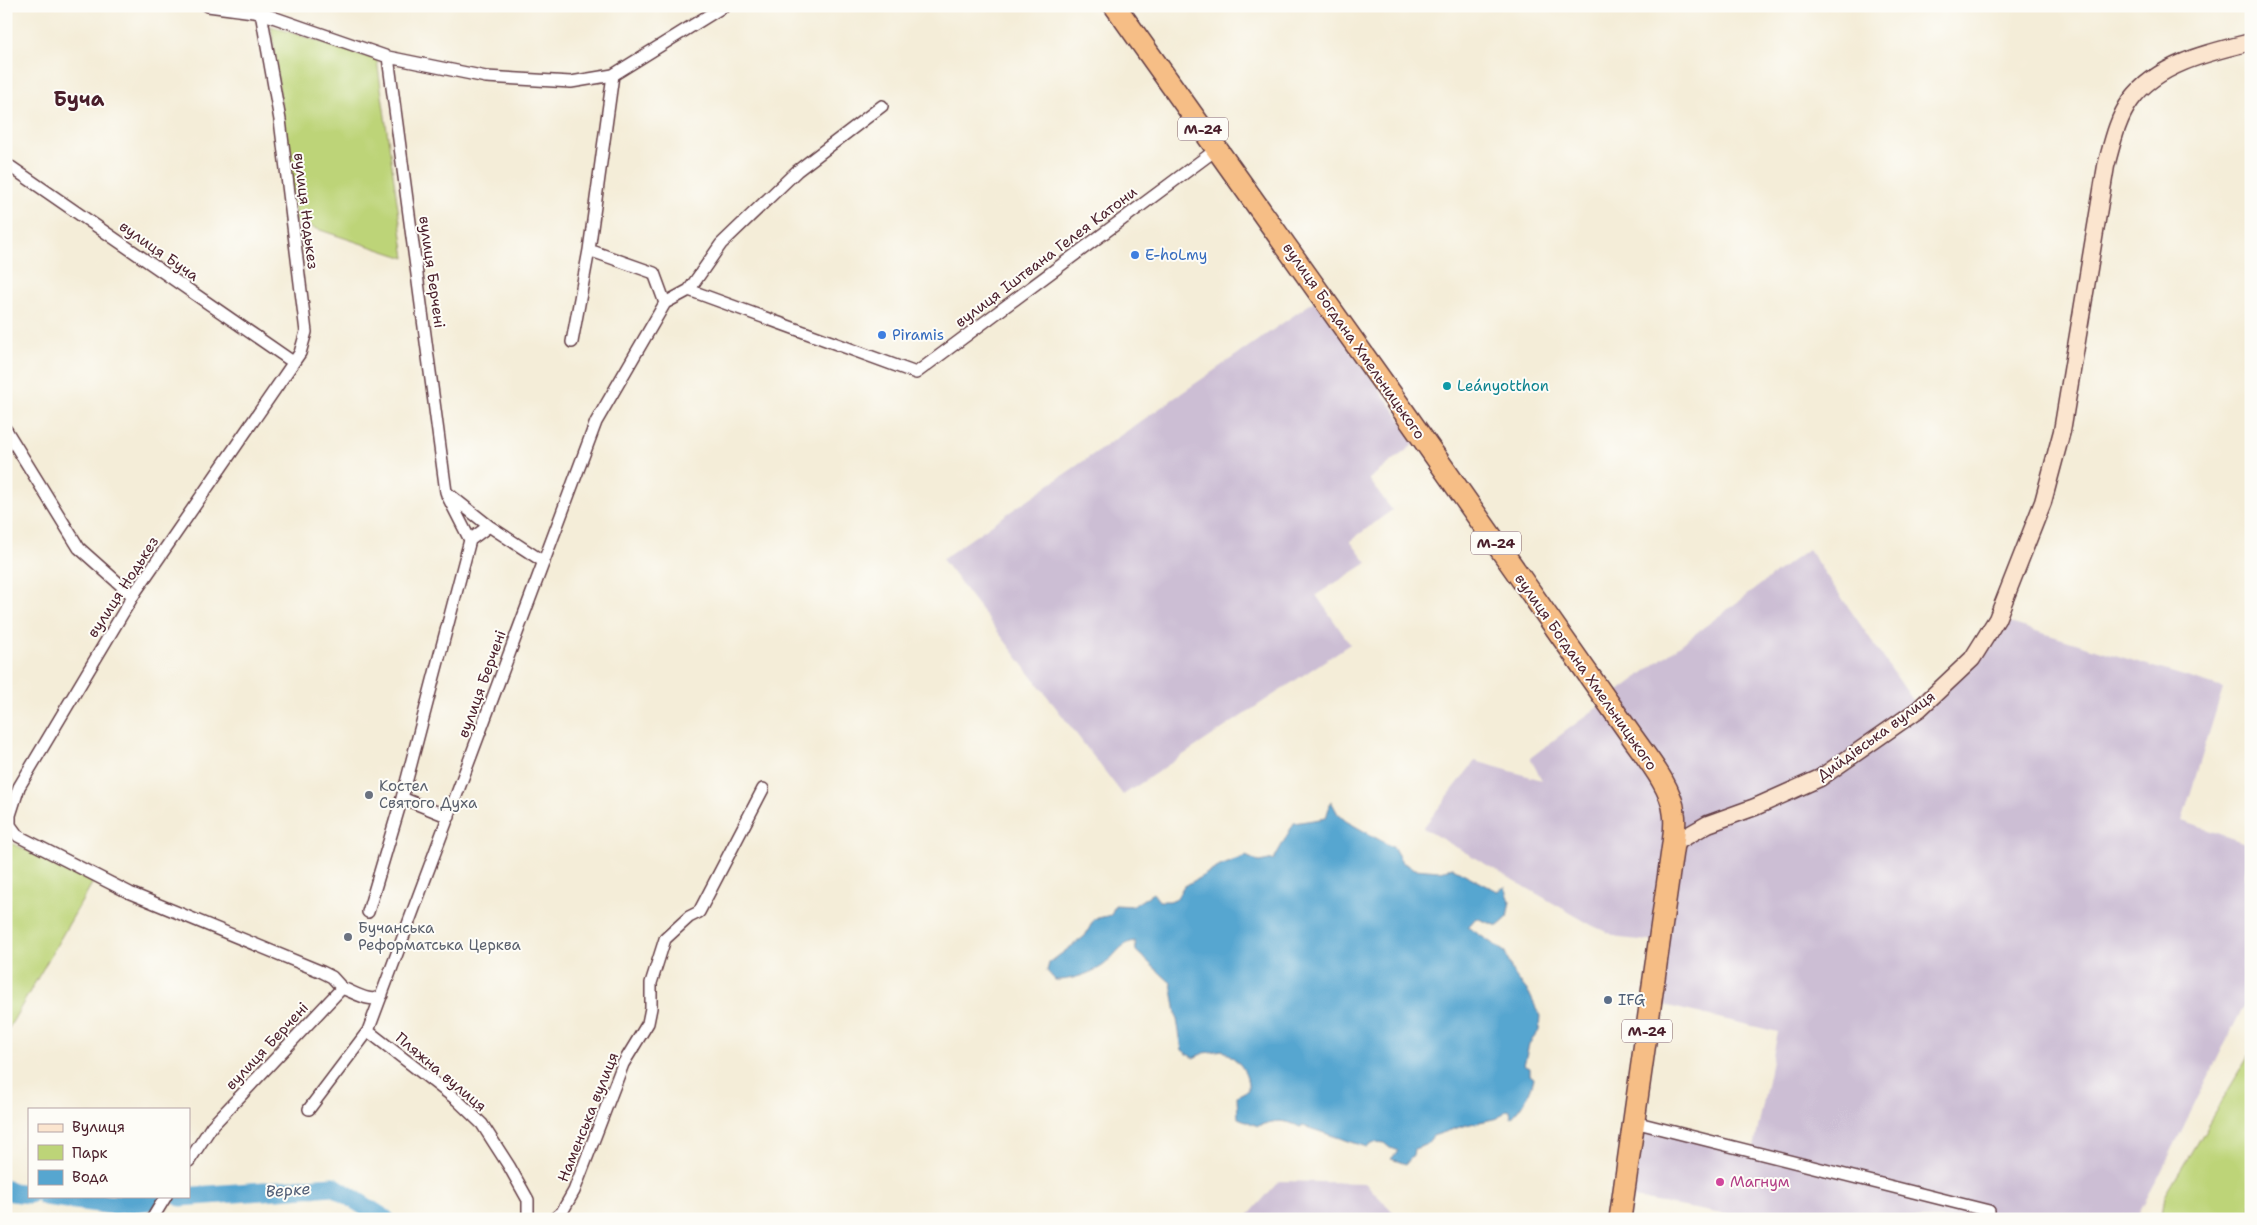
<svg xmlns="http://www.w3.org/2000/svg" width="2257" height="1225" font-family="'Shantell Sans',sans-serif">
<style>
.industrial{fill:#ccbed4}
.green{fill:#bdd478;stroke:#847a52}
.water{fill:#56a6d0;stroke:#50627e}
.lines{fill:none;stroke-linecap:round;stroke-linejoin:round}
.river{stroke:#56a6d0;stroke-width:19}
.street-casing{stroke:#643e45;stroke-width:14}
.secondary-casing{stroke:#643e45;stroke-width:19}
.highway-casing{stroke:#643e45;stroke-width:24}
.street{stroke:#fff;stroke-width:11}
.secondary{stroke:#fbe5cf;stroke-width:16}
.highway{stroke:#f6be86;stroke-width:21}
.shop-dot{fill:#3f7fe0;stroke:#fdfcf7;stroke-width:2}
.culture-dot{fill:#0f9aa8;stroke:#fdfcf7;stroke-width:2}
.worship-dot{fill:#6b7280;stroke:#fdfcf7;stroke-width:2}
.service-dot{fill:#5c6f8a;stroke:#fdfcf7;stroke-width:2}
.hotel-dot{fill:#d1479c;stroke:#fdfcf7;stroke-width:2}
.labels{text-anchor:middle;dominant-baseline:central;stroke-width:4;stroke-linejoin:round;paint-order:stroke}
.shield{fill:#fdfcf7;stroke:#806168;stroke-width:1}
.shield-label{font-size:14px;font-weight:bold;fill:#4a1f2b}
.street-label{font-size:15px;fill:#4a1f2b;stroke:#fdfcf7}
.shop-label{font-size:15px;fill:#366cbe;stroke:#fdfcf7;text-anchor:start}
.culture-label{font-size:15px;fill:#0d838f;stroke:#fdfcf7;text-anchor:start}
.worship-label{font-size:15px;fill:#5b616d;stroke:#fdfcf7;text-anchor:start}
.service-label{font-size:15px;fill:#4e5e75;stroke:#fdfcf7;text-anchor:start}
.hotel-label{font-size:15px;fill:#b23c85;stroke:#fdfcf7;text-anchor:start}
.water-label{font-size:16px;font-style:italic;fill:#4f5c75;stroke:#fdfcf7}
.district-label{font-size:20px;font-weight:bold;fill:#4a1f2b;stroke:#fdfcf7}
</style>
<rect width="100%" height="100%" fill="#fdfcf7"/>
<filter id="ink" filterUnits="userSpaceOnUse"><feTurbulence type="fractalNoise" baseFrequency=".02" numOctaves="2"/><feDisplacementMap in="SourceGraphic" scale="10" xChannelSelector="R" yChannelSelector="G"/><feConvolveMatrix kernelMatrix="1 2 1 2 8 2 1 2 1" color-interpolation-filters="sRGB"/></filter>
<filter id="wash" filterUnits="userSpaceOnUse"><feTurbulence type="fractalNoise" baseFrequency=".0096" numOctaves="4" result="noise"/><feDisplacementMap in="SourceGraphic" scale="20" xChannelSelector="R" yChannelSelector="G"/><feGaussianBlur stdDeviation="1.12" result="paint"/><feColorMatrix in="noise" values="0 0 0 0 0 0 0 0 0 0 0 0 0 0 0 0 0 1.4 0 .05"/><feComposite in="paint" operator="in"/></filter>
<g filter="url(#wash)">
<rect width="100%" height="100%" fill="#f4edd8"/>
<path class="industrial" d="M 1316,300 L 1417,442 L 1369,479 L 1392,510 L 1350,541 L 1367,563 L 1316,595 L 1350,644 L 1123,795 L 942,559 Z
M 1808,549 L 1919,709 L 1997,619 L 2223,688 L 2182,821 L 2251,845 L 2244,878 L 2251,880 L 2251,991 L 2155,1184 L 2136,1219 L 1750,1219 L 1623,1196 L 1634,1122 L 1753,1152 L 1778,1032 L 1651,1002 L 1659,942 L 1620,938 L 1593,926 L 1423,828 L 1475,761 L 1542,780 L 1530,758 Z
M 1279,1181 L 1365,1183 L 1400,1219 L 1245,1219 Z"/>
<path class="green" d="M 271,26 L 377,60 L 405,258 L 296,222 Z
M 7,841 L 93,882 L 6,1033 L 6,843 Z
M 2251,1052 L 2251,1219 L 2161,1219 L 2165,1196 Z"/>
<path class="water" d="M 1331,801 L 1338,814 L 1346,821 L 1394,848 L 1402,862 L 1415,869 L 1439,871 L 1453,868 L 1497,891 L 1505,887 L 1510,901 L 1507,918 L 1498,926 L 1476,918 L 1468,927 L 1505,952 L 1513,973 L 1529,993 L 1540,1016 L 1539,1031 L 1529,1044 L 1524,1065 L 1530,1068 L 1530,1075 L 1534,1078 C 1531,1092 1522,1109 1511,1118 L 1510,1111 L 1507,1110 L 1498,1118 L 1466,1125 L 1433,1136 L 1426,1145 L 1414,1149 L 1413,1155 L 1406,1164 L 1391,1159 L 1398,1151 L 1390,1148 L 1384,1143 L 1376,1142 L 1367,1147 L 1303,1126 L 1300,1127 C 1284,1119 1275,1120 1258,1126 L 1238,1118 L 1237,1096 L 1248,1090 C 1249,1070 1238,1060 1222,1050 L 1204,1053 L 1193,1058 L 1182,1050 L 1171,983 L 1136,951 L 1135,941 C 1119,943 1114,959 1101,967 C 1089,974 1068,981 1055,980 L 1047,971 L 1049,963 L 1085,936 L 1094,919 L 1111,915 L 1115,905 L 1133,906 L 1153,893 L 1159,901 L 1170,901 L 1177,898 L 1183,887 L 1220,866 L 1246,856 L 1259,862 L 1274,859 L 1294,823 L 1326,818 Z"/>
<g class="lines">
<path class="river" d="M 6,1189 L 12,1192 L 29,1194
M 45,1196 L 113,1205 L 155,1200
M 181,1197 L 333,1186 L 385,1219"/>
</g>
</g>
<g filter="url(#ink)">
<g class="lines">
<g class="street-casing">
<path id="street" d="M 208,6 L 261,13 L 388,57 L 486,77 L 571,82 L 613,75 L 724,6
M 261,13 L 280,120 L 306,332 L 300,353 L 136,591 L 19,787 L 10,815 L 10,825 L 18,836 L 130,893 L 322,972 L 332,977 L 342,988
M 388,57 L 446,492 L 489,526 L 544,562
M 6,166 L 11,167 L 293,362
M 689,290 L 721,244 L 797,171 L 882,106
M 665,303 L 689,290 L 916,373 L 1217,149
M 572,342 L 589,250
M 6,430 L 79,548 L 133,596
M 447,495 L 470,540
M 449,817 L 402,798 L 470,540 L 489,526
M 368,912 L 402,798
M 368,1031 L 457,1100 L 482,1124 L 509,1166 L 528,1200 L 528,1219
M 309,1109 L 368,1031 L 596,422 L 665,303 L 654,273 L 589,250 L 613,75
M 1634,1122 L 1989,1211
M 189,1161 L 212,1126 L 342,988 C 354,992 372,1005 382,995
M 152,1219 L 166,1196
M 554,1219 L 562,1212 L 574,1191 L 623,1064 L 648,1023 L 651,1008 L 651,983 L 665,939 L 689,917 L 699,912 L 763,789"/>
</g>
<g class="secondary-casing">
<path id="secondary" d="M 1673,844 L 1708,824 L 1755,807 L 1820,778 L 1919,709 L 1972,659 L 1997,619 L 2043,502 L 2062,431 L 2106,166 C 2112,144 2117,119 2131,100 C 2157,64 2210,52 2251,42"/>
</g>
<g class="highway-casing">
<path id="highway" d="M 1115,6 L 1404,412 L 1633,738 C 1647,758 1672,788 1674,813 C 1676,823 1674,834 1673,844 L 1620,1219"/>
</g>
<use href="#street" class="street"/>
<use href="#secondary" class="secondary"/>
<use href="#highway" class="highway"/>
</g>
</g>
<g class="shop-dot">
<circle cx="1135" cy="255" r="5"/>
<circle cx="882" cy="335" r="5"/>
</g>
<circle class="culture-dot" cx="1447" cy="386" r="5"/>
<g class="worship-dot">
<circle cx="369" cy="795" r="5"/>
<circle cx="348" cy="937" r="5"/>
</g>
<circle class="service-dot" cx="1608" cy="1000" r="5"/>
<circle class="hotel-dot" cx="1720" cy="1182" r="5"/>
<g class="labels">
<g class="shield">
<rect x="1178" y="117.5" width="50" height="23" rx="4"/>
<rect x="1471" y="531.5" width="50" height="23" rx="4"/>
<rect x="1622" y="1019.5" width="50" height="23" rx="4"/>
</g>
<g class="shield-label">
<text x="1203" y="129">М-24</text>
<text x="1496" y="543">М-24</text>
<text x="1647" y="1031">М-24</text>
</g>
<g class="street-label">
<text transform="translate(306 211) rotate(83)">вулиця Нодькез</text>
<text transform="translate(159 251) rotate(35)">вулиця Буча</text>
<text transform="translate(1046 257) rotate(-37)">вулиця Іштвана Гелея Катони</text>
<text transform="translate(432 272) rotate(82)">вулиця Берчені</text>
<text transform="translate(1354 341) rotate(55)">вулиця Богдана Хмельницького</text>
<text transform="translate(123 587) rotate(-57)">вулиця Нодькез</text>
<text transform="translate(1586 672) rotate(55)">вулиця Богдана Хмельницького</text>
<text transform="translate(482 684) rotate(-70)">вулиця Берчені</text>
<text transform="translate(1876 736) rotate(-36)">Дийдівська вулиця</text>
<text transform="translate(267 1046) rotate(-47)">вулиця Берчені</text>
<text transform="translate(441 1072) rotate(40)">Пляжна вулиця</text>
<text transform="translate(588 1117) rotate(-68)">Наменська вулиця</text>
</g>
<g class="shop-label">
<text x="1145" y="255">E-hoLmy</text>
<text x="892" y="335">Piramis</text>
</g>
<g class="culture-label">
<text x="1457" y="386">Leányotthon</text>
</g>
<g class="worship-label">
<text x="379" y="786">Костел<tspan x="379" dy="17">Святого Духа</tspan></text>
<text x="358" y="928">Бучанська<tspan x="358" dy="17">Реформатська Церква</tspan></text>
</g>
<g class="service-label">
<text x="1618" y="1000">IFG</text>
</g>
<g class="hotel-label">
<text x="1730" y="1182">Магнум</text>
</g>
<g class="water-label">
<text transform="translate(288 1190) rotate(-4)">Верке</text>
</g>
<g class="district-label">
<text x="79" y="99">Буча</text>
</g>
</g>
<rect width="2257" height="1225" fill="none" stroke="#fdfcf7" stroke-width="25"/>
<rect x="28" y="1108" width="162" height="90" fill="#fdfcf7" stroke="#b5a4a5"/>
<rect x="38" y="1124" width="25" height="8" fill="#fbe5cf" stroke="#b5a4a5"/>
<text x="72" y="1132" font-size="15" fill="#4a1f2b">Вулиця</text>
<rect x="38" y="1145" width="25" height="15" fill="#bdd478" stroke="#b5a4a5"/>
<text x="72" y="1158" font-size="15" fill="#4a1f2b">Парк</text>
<rect x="38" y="1170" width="25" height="15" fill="#56a6d0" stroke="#b5a4a5"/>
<text x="72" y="1182" font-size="15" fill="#4a1f2b">Вода</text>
</svg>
